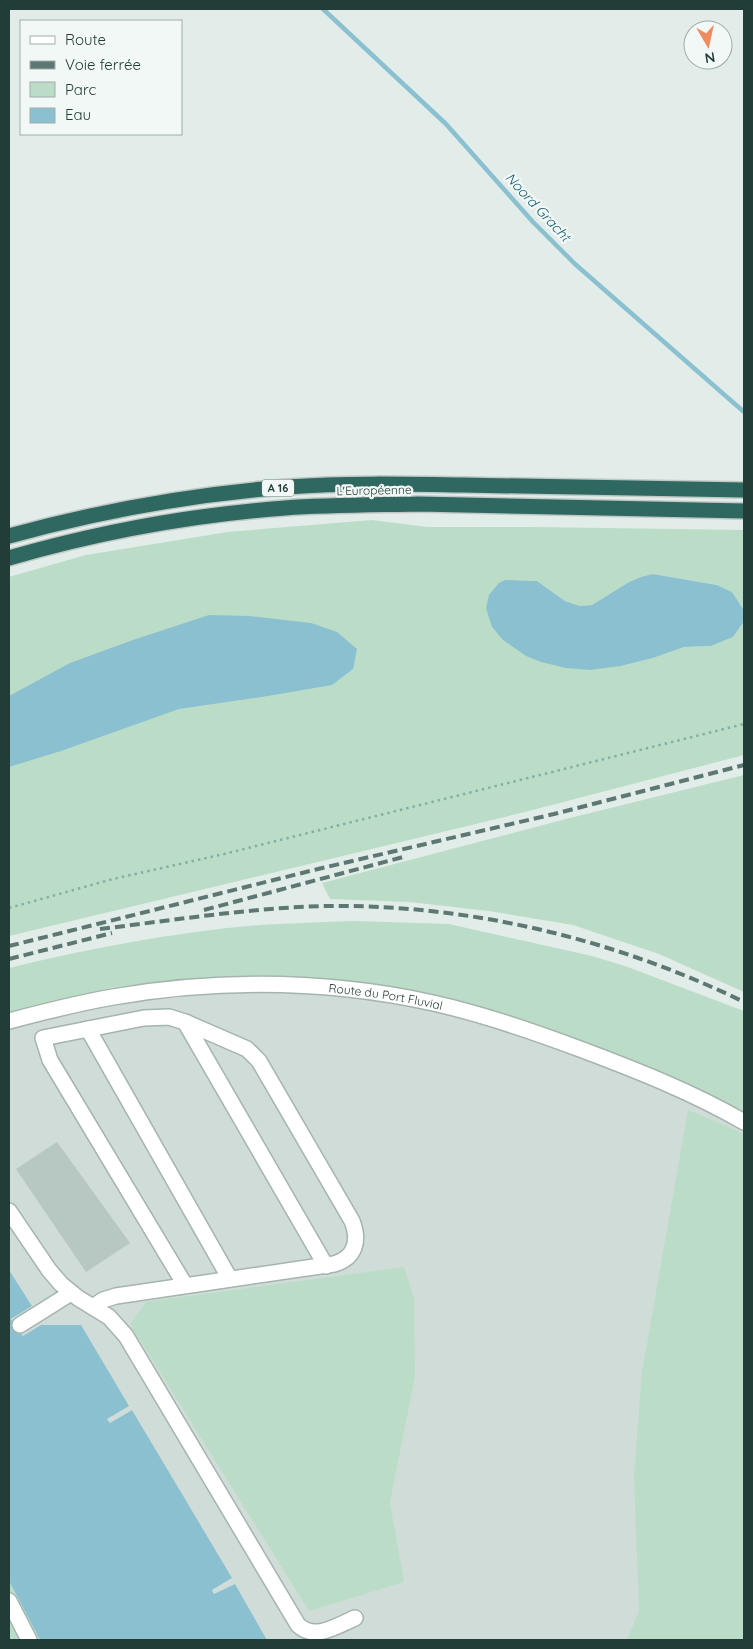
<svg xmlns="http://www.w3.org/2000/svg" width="753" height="1649" font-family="Quicksand,sans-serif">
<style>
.built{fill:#d0dcd7}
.green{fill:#bbddc7;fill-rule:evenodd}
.water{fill:#8bc0d0}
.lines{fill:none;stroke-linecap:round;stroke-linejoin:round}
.stream{stroke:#8bc0d0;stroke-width:4.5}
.building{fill:#b7c7c1}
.minor-casing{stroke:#a5b4af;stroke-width:18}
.highway-casing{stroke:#c1c9c7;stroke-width:18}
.path{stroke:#83afa4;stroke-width:2.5;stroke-dasharray:2.5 4;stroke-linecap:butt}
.minor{stroke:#fff;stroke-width:15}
.highway{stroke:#2f6861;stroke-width:15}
.rail{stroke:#5d7873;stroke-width:4;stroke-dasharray:10 5;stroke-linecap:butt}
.labels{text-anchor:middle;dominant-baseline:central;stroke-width:4.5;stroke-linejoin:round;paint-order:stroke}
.shield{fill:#f2f8f6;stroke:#607570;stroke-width:1}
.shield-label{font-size:11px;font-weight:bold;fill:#223d37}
.street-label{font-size:12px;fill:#223d37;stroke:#f2f8f6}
.water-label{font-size:14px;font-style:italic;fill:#1d6277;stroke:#f2f8f6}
</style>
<rect width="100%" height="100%" fill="#e2ece8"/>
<path class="built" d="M 225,976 L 362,982 L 467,1004 L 744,1114 L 744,1640 L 267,1640 L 235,1584 L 215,1594 L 212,1590 L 231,1579 L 132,1410 L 110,1423 L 107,1419 L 129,1405 L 23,1336 L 11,1319 L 32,1306 L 9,1270 L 9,1012 L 114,987 Z"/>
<path class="green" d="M 372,520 L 427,527 L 534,527 L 744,530 L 744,755 L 521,813 L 9,936 L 9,577 L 86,555 L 228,532 ZM 653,574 L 717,585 L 732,592 L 743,623 L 733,637 L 711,646 L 684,647 L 653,658 L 621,666 L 505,580 L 537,581 L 565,601 L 580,606 L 592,605 L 629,582 Z
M 744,775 L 744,992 L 659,954 L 573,925 L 489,911 L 410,902 L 330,899 L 322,883 L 570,818 Z
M 355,921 L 449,924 L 592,956 L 625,966 L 744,1011 L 744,1114 L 467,1004 L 362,982 L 225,976 L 114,987 L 9,1012 L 9,968 C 91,948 176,932 260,925 C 292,923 324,922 355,921 Z
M 688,1110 L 738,1131 L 744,1135 L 744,1640 L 627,1640 L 639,1611 L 634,1476 L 642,1372 Z
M 404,1267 L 414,1298 L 415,1377 L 390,1502 L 404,1582 L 309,1611 L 130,1324 L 146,1302 Z
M 9,1581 L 40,1640 L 9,1640 Z"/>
<path class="water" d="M 653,574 L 717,585 L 732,592 L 743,609 L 743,623 L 733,637 L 711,646 L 684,647 L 653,658 L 621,666 L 590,670 L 566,668 L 541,662 L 526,656 L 503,640 L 492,627 L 486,608 L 489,595 L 499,583 L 505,580 L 537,581 L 565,601 L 580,606 L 592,605 L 629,582 L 641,577 Z
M 209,615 L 249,616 L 311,623 L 337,632 L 357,649 L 353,669 L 332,685 L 262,697 L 179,709 L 61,751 L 9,767 L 9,696 L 70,663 L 133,640 Z
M 9,1270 L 32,1306 L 11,1319 L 23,1336 L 41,1325 L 81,1325 L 129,1406 L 107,1419 L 110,1423 L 132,1410 L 232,1578 L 212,1590 L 214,1594 L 235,1584 L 267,1640 L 40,1640 L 9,1581 Z"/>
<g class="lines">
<path class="stream" d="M 323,9 L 446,124 L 533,222 L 575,264 L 744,412"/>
</g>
<path class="building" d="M 57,1142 L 130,1243 L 86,1272 L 16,1169 Z"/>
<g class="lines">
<g class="minor-casing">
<g id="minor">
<path id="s1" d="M 9,1021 C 43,1012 78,1003 113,997 C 219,979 328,980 433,1003 C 483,1014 532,1031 580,1049 C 636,1070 692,1092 744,1122"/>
<path d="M 185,1022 L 326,1266"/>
<path d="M 88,1029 L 230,1279"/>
<path d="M 9,1211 L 49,1270 L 61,1284 L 78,1298 L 109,1317 L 126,1336 L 298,1625 C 315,1641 336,1626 355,1618"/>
<path d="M 93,1307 L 103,1300 L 116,1296 L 334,1264 C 355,1258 360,1241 352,1221 L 259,1061 L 247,1049 L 185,1022 L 169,1017 L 144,1018 L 43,1038 L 50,1060 L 185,1285"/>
<path d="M 20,1325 L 71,1293"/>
<path d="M 9,1601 L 29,1640"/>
</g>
</g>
<g class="highway-casing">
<path id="highway" d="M 9,536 C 100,511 193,494 287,487 C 344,483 401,484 457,485 C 553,486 649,489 744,490
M 9,558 C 99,532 191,515 285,508 C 329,505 373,505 418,504 L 744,511"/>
</g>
<path class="path" d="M 9,908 L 113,879 L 224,854 L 744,724"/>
<use href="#minor" class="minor"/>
<use href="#highway" class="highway"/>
<path class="rail" d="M 204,910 L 407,856
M 100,929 C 175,920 249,908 325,906 C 469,904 615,939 744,1002
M 9,946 L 318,869 L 554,814 L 744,765
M 9,959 L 112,933"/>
</g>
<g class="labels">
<rect class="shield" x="262" y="479.5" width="32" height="17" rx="4"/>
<g class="shield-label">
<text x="278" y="488">A 16</text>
</g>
<g class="street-label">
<text transform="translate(374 490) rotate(-1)">L'Européenne</text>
<text stroke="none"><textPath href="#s1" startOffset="381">Route du Port Fluvial</textPath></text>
</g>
<g class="water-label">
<text transform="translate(538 207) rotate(47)">Noord Gracht</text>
</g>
</g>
<rect width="753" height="1649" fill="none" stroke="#223d37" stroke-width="20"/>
<rect x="20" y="20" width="162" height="115" fill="#f2f8f6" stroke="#9fadaa"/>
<rect x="30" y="36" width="25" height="8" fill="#ffffff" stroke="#9fadaa"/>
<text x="65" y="45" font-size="15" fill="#223d37">Route</text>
<rect x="30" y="61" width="25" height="8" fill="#5d7873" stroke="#9fadaa"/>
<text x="65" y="70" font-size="15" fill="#223d37">Voie ferrée</text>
<rect x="30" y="82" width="25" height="15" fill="#bbddc7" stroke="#9fadaa"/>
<text x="65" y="95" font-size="15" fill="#223d37">Parc</text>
<rect x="30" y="108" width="25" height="15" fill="#8bc0d0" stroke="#9fadaa"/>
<text x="65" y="120" font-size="15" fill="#223d37">Eau</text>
<g transform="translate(708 45) rotate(171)"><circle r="24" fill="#f2f8f6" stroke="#9fadaa"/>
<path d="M0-4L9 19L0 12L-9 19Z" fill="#ef8b5c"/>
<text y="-8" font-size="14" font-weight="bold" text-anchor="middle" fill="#223d37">N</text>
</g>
</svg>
